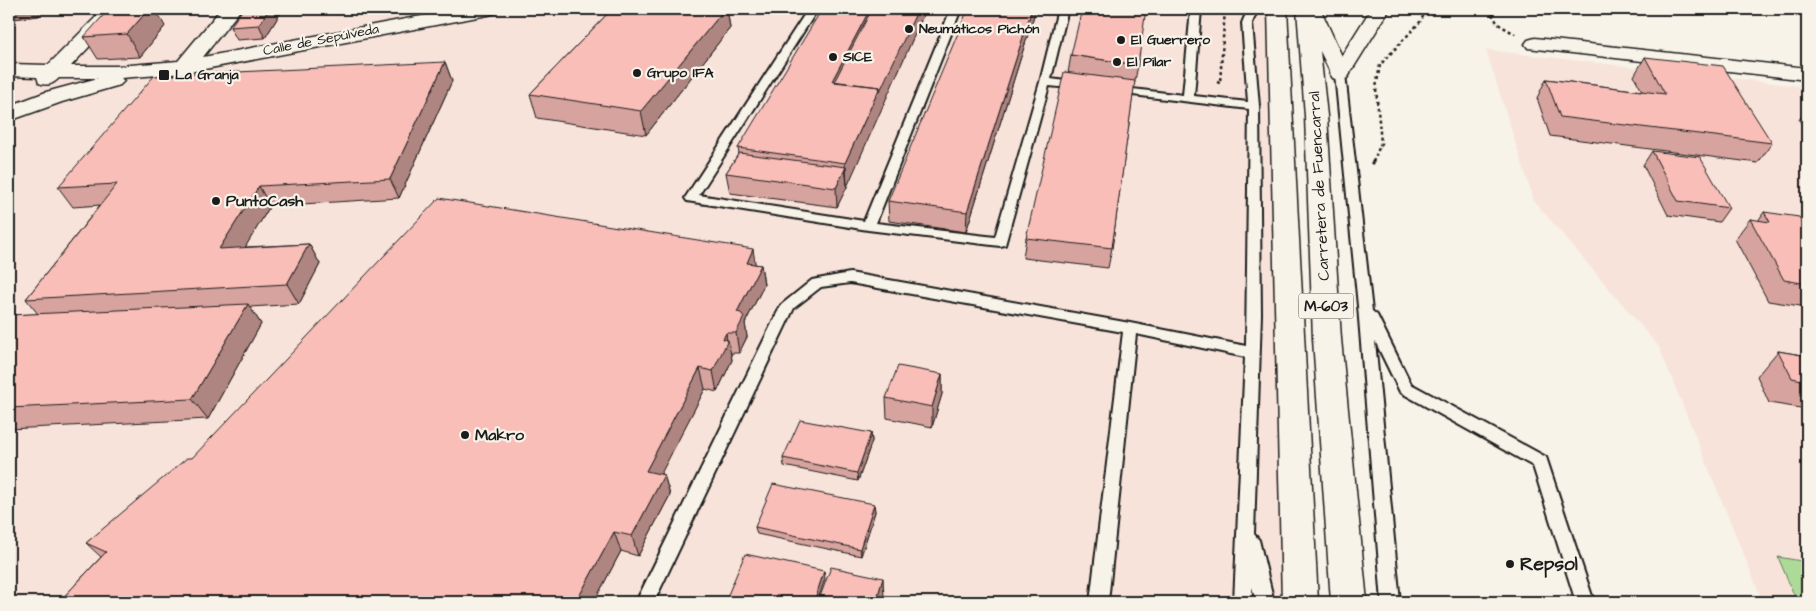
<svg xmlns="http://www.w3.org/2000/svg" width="1816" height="611" font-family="'Architects Daughter',sans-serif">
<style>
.built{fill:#f8e3da}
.green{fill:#adda99;stroke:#647b5a}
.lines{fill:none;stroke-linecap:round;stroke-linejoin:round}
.lane-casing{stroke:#1c1c1c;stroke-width:4}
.street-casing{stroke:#1c1c1c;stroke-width:3}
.highway-casing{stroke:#1c1c1c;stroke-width:3}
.path-far1{stroke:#1c1c1c;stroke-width:2.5;stroke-dasharray:3 3;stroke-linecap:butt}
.path{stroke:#1c1c1c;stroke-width:3;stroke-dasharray:4 4;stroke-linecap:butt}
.lane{fill:#f7f3e8;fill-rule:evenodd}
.street{fill:#f7f3e8;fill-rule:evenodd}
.highway{fill:#f7f3e8;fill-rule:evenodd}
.wall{fill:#d7a39e;stroke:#1c1c1c}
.shaded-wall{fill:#af8581;stroke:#1c1c1c}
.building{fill:#fabeb8;stroke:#1c1c1c}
.poi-dot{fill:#1c1c1c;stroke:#f7f3e8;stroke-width:2}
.labels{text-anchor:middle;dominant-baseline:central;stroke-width:4.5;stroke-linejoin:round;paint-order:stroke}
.far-poi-label{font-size:14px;font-weight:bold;fill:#1c1c1c;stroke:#f7f3e8;text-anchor:start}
.far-street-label{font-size:14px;fill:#1c1c1c;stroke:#f7f3e8}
.shield{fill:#f7f3e8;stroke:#5e5c59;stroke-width:1}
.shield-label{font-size:15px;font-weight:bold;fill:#1c1c1c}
.street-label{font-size:16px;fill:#1c1c1c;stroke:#f7f3e8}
.poi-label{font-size:16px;font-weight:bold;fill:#1c1c1c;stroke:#f7f3e8;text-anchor:start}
.near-poi-label{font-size:19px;font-weight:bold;fill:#1c1c1c;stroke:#f7f3e8;text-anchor:start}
</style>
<rect width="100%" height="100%" fill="#f7f3e8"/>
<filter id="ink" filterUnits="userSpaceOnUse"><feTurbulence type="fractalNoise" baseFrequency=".02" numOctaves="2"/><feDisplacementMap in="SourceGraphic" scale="10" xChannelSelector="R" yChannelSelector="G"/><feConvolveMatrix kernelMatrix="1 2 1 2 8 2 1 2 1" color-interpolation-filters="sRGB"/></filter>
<g filter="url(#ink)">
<path class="built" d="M 9,9 L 1280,9 L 1308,602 L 9,602 Z
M 1486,50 L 1807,87 L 1807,602 L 1763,602 L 1659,347 L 1534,201 Z"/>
<path class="green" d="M 1778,557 L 1807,562 L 1807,602 L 1797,602 Z"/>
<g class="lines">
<g class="lane-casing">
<path id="lane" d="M 808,9 L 818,9 L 699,195 L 864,221 L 951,9 L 961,9 L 876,223 L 995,237 L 1040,82 L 1058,9 L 1068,9 L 1051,79 L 1080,83 L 1085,86 L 1080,89 L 1049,86 L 1005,245 L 1000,246 L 868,230 L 687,201 L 685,198 Z
M 1191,9 L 1201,9 L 1194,96 L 1248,102 L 1242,23 L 1248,9 L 1258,9 L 1252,23 L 1259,106 L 1261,314 L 1254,534 L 1259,540 L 1274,602 L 1256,602 L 1252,587 L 1252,602 L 1234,602 L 1245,357 L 1136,334 L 1108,602 L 1090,602 L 1123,332 L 850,283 L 821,287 L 794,308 L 654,602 L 636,602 L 781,305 L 812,280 L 850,273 L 1130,323 L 1246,346 L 1249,109 L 1116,93 L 1111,90 L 1116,87 L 1183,95 Z
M 1340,71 L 1345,74 L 1372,311 L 1377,315 L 1411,384 L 1546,457 L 1594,602 L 1576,602 L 1533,466 L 1400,392 L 1375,341 L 1400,602 L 1382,602 L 1358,306 L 1335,74 Z"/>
</g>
<g class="street-casing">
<path id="street" d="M 104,9 L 125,9 L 71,66 L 118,66 L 178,61 L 221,9 L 241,9 L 203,57 L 459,9 L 498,9 L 495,13 L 488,15 L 184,73 L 121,78 L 124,81 L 120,85 L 62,102 L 9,121 L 9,106 L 46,92 L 98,78 L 59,78 C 52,85 47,86 39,83 L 37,77 L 9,76 L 9,64 L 48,65 Z
M 1371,9 L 1390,9 L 1347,78 L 1340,80 L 1333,78 L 1330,74 Z
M 1535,38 L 1807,68 L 1807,80 L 1528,48 L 1525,44 L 1528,40 Z"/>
</g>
<g class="highway-casing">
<path id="highway" d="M 1268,9 L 1287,9 L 1318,602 L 1282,602 Z
M 1297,9 L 1321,10 L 1350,74 L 1347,78 L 1340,80 L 1333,78 L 1320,51 L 1327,116 L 1341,339 L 1367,602 L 1331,602 L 1313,339 L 1305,116 Z"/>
</g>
<path class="path-far1" d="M 1489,9 L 1498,24 L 1515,34
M 1217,82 L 1220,83 L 1225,9
M 1373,162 L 1381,143 L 1376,88 L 1380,65 L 1420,22 L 1427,9"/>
<path class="path" d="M 1371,164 L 1374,161"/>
<use href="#lane" class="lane"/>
<use href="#street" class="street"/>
<use href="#highway" class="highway"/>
</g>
<path class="wall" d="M 283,9 L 265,38 L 237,40 L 230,27 Z
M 612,9 L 727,9 L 730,28 L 646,135 L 537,118 L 530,94 Z
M 926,9 L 837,207 L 730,193 L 726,173 L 739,153 L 738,148 Z
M 1036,9 L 966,232 L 889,221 L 888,201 Z
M 165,26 L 140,57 L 98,59 L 84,37 Z
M 1071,55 L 1138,65 L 1134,86 L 1112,248 L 1108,268 L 1023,258 L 1026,238 L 1068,73 Z
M 1645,57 L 1772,143 L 1758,163 L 1550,136 L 1537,98 L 1546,79 L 1642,91 L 1634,76 Z
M 445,62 L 452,81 L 399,198 L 270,206 L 245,247 L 309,244 L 320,264 L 299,304 L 250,307 L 261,324 L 208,419 L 9,429 L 9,315 L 38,314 L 26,299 L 100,205 L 73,207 L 58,187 Z
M 1807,109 L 1807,132 L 1799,120 Z
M 1652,151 L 1729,208 L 1719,222 L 1668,215 L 1643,165 Z
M 1764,212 L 1807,227 L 1807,307 L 1768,301 L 1735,239 L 1750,219 L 1758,221 Z
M 755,264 L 761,265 L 764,285 L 745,323 L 747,337 L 739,353 L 731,353 L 732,360 L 717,392 L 705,389 L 660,474 L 664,475 L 670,495 L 638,556 L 621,551 L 594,602 L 59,602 L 101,557 L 86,543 L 192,458 Z
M 1778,351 L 1807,356 L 1807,409 L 1769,403 L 1757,376 Z
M 942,374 L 942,394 L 932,427 L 887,418 L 886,398 Z
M 871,433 L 872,441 L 858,481 L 784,466 L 783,458 Z
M 874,504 L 875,512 L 861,556 L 757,534 L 755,527 Z"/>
<path class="shaded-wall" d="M 9,9 L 41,9 L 39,11 L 40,13 L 39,16 L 14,19 L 12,20 L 15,24 L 11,28 L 9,25 Z
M 149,9 L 155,9 L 165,26 L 140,57 L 127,34 Z
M 269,9 L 283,9 L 265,38 L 259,25 Z
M 725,9 L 727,9 L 730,28 L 646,135 L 641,111 Z
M 870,9 L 882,9 L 842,87 L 832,81 Z
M 918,9 L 926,9 L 847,187 L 845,163 L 880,87 Z
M 1032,9 L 1036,9 L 966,232 L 967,212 Z
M 445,62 L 452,81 L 399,198 L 390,179 Z
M 846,167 L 847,187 L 837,207 L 836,188 Z
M 259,186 L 270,206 L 232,269 L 219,249 Z
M 309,244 L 320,264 L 299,304 L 287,284 Z
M 753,249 L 756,269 L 747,263 Z
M 761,265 L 764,285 L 745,323 L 747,337 L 739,353 L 736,333 L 737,312 Z
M 248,304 L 261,324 L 208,419 L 192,399 Z
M 726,333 L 727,341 L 728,340 L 732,360 L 717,392 L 713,371 L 723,339 Z
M 700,368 L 705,389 L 652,491 L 646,471 Z
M 942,374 L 942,394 L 932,427 L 932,407 Z
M 871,433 L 872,441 L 858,481 L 857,473 Z
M 664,475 L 670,495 L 638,556 L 632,536 Z
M 874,504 L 875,512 L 861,556 L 860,549 Z
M 614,532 L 621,551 L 594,602 L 576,602 Z
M 824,571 L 825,579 L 817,602 L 814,602 Z
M 883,578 L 884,597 L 882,602 L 876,602 Z"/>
<path class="building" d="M 109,9 L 149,9 L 127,34 L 84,37 Z
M 243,9 L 269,9 L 259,25 L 230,27 Z
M 612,9 L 725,9 L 641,111 L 530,94 Z
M 822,9 L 870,9 L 832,81 L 880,87 L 845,163 L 738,148 Z
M 872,9 L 918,9 L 880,91 L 880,87 L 834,82 Z
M 968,9 L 1032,9 L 967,212 L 888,201 Z
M 1082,9 L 1146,9 L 1138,65 L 1071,55 Z
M 1645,57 L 1723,66 L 1772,143 L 1560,117 L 1546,79 L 1665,94 Z
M 445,62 L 390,179 L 259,186 L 219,249 L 309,244 L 287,284 L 26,299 L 117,184 L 58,187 L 154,76 Z
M 1064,72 L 1135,81 L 1112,248 L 1026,238 Z
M 1652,151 L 1700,157 L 1729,208 L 1678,201 Z
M 739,153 L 846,167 L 836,188 L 726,173 Z
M 439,198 L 753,249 L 747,263 L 761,265 L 737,312 L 741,313 L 744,317 L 736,333 L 726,333 L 723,339 L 728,340 L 713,371 L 700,368 L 646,471 L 664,475 L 632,536 L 614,532 L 576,602 L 59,602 L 106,552 L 86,543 L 187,458 L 192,458 Z
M 1764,212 L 1799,217 L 1805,227 L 1807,227 L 1807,284 L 1784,280 L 1750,219 L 1770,222 Z
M 248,304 L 192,399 L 9,408 L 9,315 Z
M 1778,351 L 1807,356 L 1807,381 L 1792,378 Z
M 898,366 L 942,374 L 932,407 L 886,398 Z
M 800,420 L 871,433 L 857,473 L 783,458 Z
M 773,484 L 874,504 L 860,549 L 755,527 Z
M 745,554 L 824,571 L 814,602 L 725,602 Z
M 831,567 L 883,578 L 876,602 L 818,602 Z"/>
</g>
<g class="poi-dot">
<circle cx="909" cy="29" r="5"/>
<circle cx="1121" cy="40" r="5"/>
<circle cx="833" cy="57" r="5"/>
<circle cx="1117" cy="62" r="5"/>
<circle cx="637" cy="73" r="5"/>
<rect x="158" y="69" width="12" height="12" rx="2.5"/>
<circle cx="216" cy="201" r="5"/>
<circle cx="465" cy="435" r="5"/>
<circle cx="1510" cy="564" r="5"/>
</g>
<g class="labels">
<g class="far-poi-label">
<text x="919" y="29">Neumáticos Pichón</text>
<text x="1131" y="40">El Guerrero</text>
<text x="843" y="57">SICE</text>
<text x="1127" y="62">El Pilar</text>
<text x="647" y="73">Grupo IFA</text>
<text x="175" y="75">La Granja</text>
</g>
<g class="far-street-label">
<text transform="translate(321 40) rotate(-11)">Calle de Sepúlveda</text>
</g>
<rect class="shield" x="1298.5" y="293.5" width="55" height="25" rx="4"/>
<g class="shield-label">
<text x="1326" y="306">M-603</text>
</g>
<g class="street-label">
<text transform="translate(1319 186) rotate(-93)">Carretera de Fuencarral</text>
</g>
<g class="poi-label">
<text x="226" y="201">PuntoCash</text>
<text x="475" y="435">Makro</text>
</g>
<g class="near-poi-label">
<text x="1520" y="564">Repsol</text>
</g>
</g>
<rect width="1816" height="611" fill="none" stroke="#f7f3e8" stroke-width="30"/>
<rect x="15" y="15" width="1786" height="581" fill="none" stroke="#1c1c1c" stroke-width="2" filter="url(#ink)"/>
</svg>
